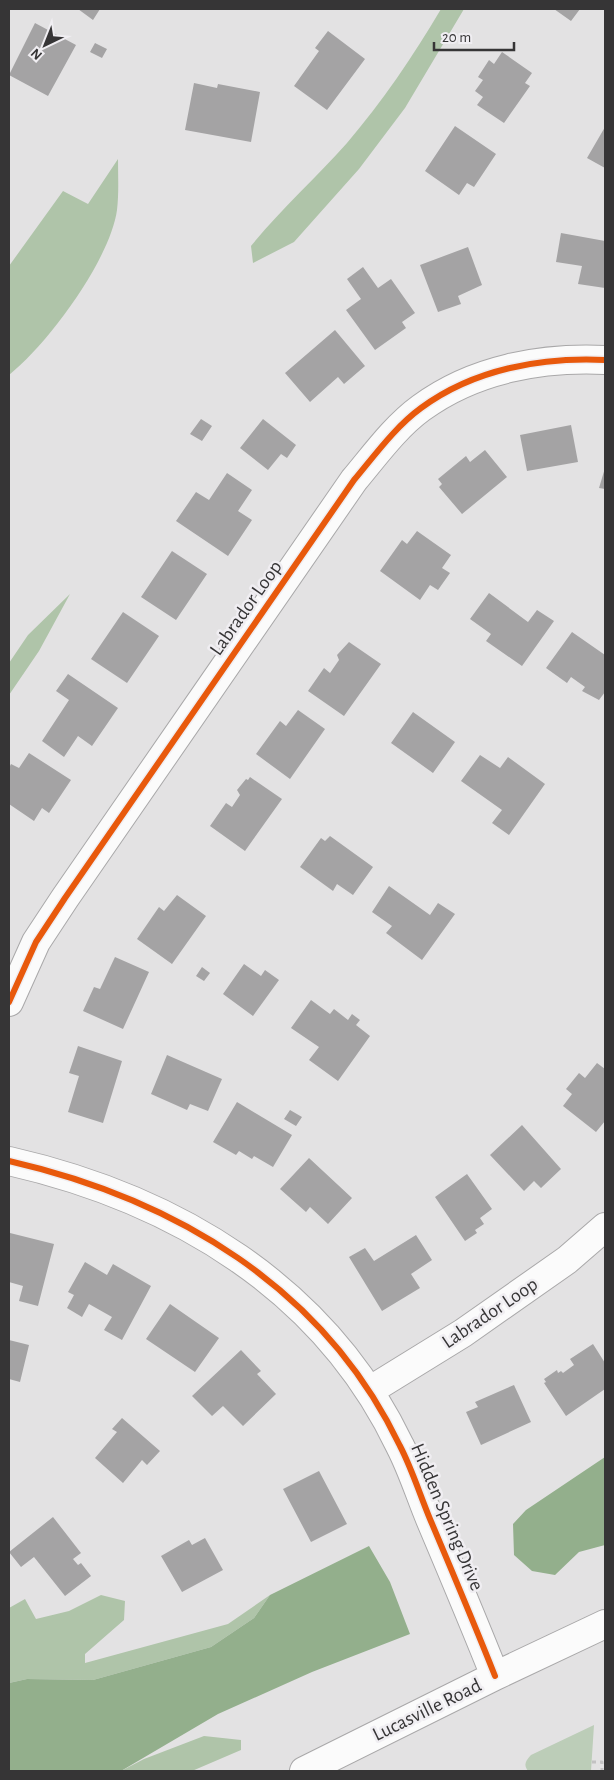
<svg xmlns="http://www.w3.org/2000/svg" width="614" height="1780" font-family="'Alegreya Sans',sans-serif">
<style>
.green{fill:#bccdb8}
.forest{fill:#afc4a9}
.water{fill:#93af8c}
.building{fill:#a4a3a4}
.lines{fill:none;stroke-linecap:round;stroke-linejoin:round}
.minor-casing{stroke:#a9a8a9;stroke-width:30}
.path{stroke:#c3c2c3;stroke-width:3;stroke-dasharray:4 4;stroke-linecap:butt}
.minor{stroke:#fbfbfb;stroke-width:28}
.cycleway-casing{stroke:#f0eef2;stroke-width:9}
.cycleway{stroke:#e8590c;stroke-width:6}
.labels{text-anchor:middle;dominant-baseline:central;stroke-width:5;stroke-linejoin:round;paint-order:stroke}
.street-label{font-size:20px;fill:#363536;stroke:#f0eef2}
</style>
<rect width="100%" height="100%" fill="#e3e2e3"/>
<path class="green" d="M 594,1725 L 591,1771 L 528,1771 C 523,1764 526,1761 531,1755 Z"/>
<path class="forest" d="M 441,9 L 464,9 L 405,108 L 359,169 L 294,242 L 253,263 L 251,246 C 281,209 316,178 347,143 C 382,102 414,55 441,9 Z
M 118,159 C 118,176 119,193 117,210 C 110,260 48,344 9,375 L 9,266 L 63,191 L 88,204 Z
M 70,594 L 39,651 L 9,695 L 9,663 L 28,635 Z
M 101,1595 L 125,1601 L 124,1620 L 85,1654 L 85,1663 L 228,1624 L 270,1595 L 254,1618 L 211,1647 L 93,1680 L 27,1679 L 9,1683 L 9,1608 L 25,1599 L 36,1619 L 69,1611 Z
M 204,1736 L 241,1740 L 241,1750 L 192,1771 L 121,1771 L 144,1759 Z"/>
<path class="water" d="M 605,1457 L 605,1545 L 579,1552 L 555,1575 L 532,1571 L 514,1555 L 513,1524 L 526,1510 Z
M 369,1546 L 390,1582 L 410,1634 L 312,1672 L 218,1714 L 121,1771 L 9,1771 L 9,1683 L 27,1679 L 93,1680 L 211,1647 L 254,1618 L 270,1595 Z"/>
<path class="building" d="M 78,9 L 100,9 L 93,20 Z
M 554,9 L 580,9 L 571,21 Z
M 35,23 L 76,45 L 48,96 L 9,75 Z
M 328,31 L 365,59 L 327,110 L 294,86 L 319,51 L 315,48 Z
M 95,43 L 107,49 L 102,58 L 90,52 Z
M 502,52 L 532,73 L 525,83 L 530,86 L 504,123 L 477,105 L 483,97 L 475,91 L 483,80 L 478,77 L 489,60 L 494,64 Z
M 194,83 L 217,88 L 218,84 L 260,92 L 251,142 L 185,130 Z
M 455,126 L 496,154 L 474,187 L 467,183 L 459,195 L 425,171 Z
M 605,127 L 605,168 L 587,158 Z
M 561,233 L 605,241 L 605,288 L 578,284 L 582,266 L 556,262 Z
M 468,247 L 482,285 L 458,296 L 461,304 L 438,312 L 420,265 Z
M 363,267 L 378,288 L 391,279 L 415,313 L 402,322 L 406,328 L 375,350 L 346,310 L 361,299 L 347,279 Z
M 335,330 L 365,366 L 344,384 L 338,377 L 310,402 L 285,373 Z
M 201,419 L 212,426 L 202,441 L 190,434 Z
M 263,419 L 296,445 L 287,458 L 281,454 L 268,470 L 240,448 Z
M 571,425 L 578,462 L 527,471 L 520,435 Z
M 485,450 L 507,477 L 462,514 L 439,487 L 442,484 L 438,479 L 466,456 L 470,462 Z
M 605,468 L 605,489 L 599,488 Z
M 227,473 L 252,490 L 238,511 L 252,520 L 228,556 L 176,521 L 196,492 L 209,500 Z
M 417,531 L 451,555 L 442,568 L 450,573 L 438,590 L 430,585 L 420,600 L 380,571 L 402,540 L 407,544 Z
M 172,551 L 207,574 L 176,620 L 141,597 Z
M 489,593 L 528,622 L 537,610 L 554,621 L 522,666 L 486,641 L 491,634 L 470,619 Z
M 123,612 L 159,636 L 127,683 L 91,659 Z
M 572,632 L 605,655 L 605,692 L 599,700 L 582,691 L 585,687 L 571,677 L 567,683 L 546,668 Z
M 349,642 L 381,664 L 344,716 L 308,691 L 324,668 L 330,673 L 339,660 L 337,655 Z
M 68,674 L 118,708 L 92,746 L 78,736 L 64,757 L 42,741 L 69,700 L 56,691 Z
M 298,710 L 325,729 L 290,779 L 256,754 L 280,721 L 286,726 Z
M 413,712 L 455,742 L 433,773 L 391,743 Z
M 29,753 L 71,780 L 49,813 L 42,808 L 34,821 L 9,804 L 9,768 L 11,764 L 19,768 Z
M 480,755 L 500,768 L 508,757 L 545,784 L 509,835 L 492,823 L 502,810 L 461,781 Z
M 250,777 L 282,799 L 245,851 L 210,826 L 226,803 L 232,807 L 240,795 L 237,790 L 246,779 L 248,780 Z
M 330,836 L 373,867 L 353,895 L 337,884 L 333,891 L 300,867 L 321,838 L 325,841 Z
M 389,886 L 430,915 L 438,903 L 455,914 L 422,960 L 386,933 L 392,926 L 372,912 Z
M 177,895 L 206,916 L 172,964 L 137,939 L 159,907 L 164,911 Z
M 115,957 L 149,972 L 123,1029 L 83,1011 L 94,987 L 100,989 Z
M 244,964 L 261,976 L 265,970 L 279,980 L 253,1016 L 223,994 Z
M 202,967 L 210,973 L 204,981 L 196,976 Z
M 311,1000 L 330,1014 L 334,1009 L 348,1020 L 352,1014 L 360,1020 L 356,1025 L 370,1036 L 338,1081 L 309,1060 L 319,1047 L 291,1028 Z
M 78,1046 L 122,1061 L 103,1123 L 68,1112 L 79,1076 L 69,1073 Z
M 167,1055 L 222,1079 L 208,1111 L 190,1104 L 187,1110 L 151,1094 Z
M 597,1063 L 605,1069 L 605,1121 L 596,1132 L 563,1106 L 572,1094 L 566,1089 L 579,1073 L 585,1078 Z
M 237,1102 L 292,1135 L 273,1167 L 254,1156 L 252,1159 L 239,1151 L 236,1155 L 213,1142 Z
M 290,1110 L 302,1117 L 296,1126 L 284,1119 Z
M 522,1125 L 561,1169 L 541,1188 L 534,1181 L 524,1191 L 490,1155 Z
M 309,1158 L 352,1198 L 328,1224 L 310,1207 L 306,1212 L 280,1189 Z
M 467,1174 L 492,1209 L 480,1218 L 484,1224 L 475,1230 L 477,1233 L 465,1241 L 435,1197 Z
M 10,1233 L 54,1244 L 38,1306 L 19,1301 L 23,1286 L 9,1282 Z
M 416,1235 L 432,1260 L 411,1274 L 420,1288 L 382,1311 L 349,1257 L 365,1248 L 374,1261 Z
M 85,1262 L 107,1275 L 113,1264 L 151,1286 L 122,1340 L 104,1330 L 112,1317 L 89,1304 L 82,1317 L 67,1308 L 74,1295 L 68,1292 Z
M 170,1304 L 219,1338 L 195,1372 L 146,1339 Z
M 9,1340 L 29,1345 L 20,1382 L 9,1379 Z
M 593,1344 L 605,1363 L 605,1389 L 566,1416 L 544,1383 L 546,1382 L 544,1379 L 557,1370 L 558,1373 L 561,1371 L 563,1373 L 574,1365 L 570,1359 Z
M 241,1350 L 261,1371 L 257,1374 L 276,1394 L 243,1426 L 223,1406 L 212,1416 L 192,1396 Z
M 514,1385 L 531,1422 L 481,1445 L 466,1412 L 478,1407 L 475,1402 Z
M 122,1418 L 160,1451 L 147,1465 L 142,1460 L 123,1483 L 95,1458 L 117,1432 L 112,1429 Z
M 319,1471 L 347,1524 L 311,1542 L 283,1489 Z
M 53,1517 L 81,1553 L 73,1559 L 78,1565 L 81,1563 L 91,1576 L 65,1596 L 34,1557 L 21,1567 L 9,1552 Z
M 205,1538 L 223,1570 L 182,1592 L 161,1556 L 189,1540 L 192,1545 Z"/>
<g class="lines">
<g class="minor-casing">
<path id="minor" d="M 9,1002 L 36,942 L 65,898 L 354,480 C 375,455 395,427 421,408 C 474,369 541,357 605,360
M 9,1161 C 175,1199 324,1287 400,1446 C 412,1469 420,1495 430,1519 C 452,1571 474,1623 495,1676
M 369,1391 L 463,1333 L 567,1260 L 605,1227
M 304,1771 L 495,1676 L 605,1624"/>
</g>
<path class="path" d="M 592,1762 L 602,1762 L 602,1771"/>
<use href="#minor" class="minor"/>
<g class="cycleway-casing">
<path id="cycleway" d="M 9,1002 L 36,942 L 65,898 L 354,480 C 375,455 395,427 421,408 C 474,369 541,357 605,360
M 9,1161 C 175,1199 324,1287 400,1446 C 412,1469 420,1495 430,1519 C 452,1571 474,1623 495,1676"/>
</g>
<use href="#cycleway" class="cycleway"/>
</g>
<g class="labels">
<g class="street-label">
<text transform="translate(246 608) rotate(-55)">Labrador Loop</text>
<text transform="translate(490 1313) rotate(-34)">Labrador Loop</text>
<text transform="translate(447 1517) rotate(67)">Hidden Spring Drive</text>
<text transform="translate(427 1710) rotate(-26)">Lucasville Road</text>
</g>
</g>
<rect width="614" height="1780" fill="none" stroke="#363536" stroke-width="20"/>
<g transform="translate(45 45) rotate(223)" stroke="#f0eef2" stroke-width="4" paint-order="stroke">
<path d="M0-4L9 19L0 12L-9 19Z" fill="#363536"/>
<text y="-8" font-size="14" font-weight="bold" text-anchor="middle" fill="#363536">N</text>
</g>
<path d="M434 42v8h80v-8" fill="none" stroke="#363536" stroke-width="2.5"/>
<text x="442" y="42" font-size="15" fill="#363536" stroke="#f0eef2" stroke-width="4" paint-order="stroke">20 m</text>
</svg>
